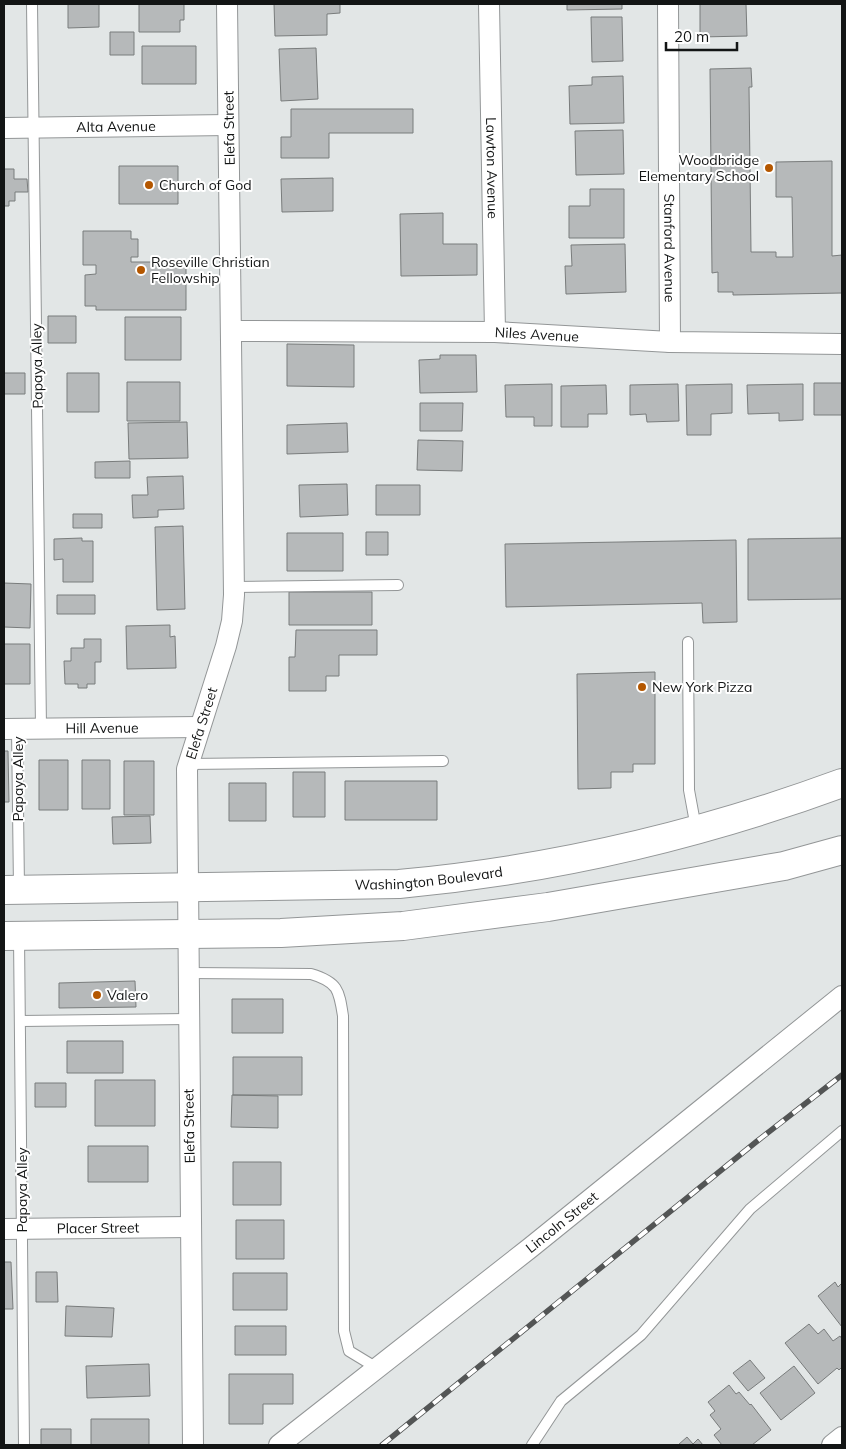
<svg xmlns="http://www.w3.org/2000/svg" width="846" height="1449" font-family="Mulish,sans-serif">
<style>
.building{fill:#b6b9ba;stroke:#797c7c}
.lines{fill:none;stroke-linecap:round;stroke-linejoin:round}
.service-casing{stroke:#939697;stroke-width:12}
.minor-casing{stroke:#939697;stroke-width:22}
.secondary-casing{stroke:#939697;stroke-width:30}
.service{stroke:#fff;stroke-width:10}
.minor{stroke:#fff;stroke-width:20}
.secondary{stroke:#fff;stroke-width:28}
.rail-casing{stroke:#535555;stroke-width:5.5}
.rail{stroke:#fff;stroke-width:4;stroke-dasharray:11;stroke-linecap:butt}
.poi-dot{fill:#b45700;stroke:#fff;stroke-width:2}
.labels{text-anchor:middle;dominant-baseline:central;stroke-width:4;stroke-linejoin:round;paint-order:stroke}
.street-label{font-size:14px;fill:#131515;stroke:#fff}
.poi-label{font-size:14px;fill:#131515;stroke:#fff;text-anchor:start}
</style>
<rect width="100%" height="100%" fill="#e2e6e6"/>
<path class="building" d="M 68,4 L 99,4 L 99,27 L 68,28 Z
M 139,4 L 184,4 L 184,20 L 180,20 L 180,32 L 139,32 Z
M 274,4 L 340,4 L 340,13 L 327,14 L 327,35 L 275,36 Z
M 567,4 L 622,4 L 622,9 L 567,10 Z
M 700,4 L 746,4 L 747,36 L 700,37 Z
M 591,17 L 622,17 L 623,61 L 592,62 Z
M 110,32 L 134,32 L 134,55 L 110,55 Z
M 142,46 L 196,46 L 196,84 L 142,84 Z
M 316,48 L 318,99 L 281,101 L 279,49 Z
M 751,68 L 752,87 L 749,87 L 751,252 L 776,252 L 776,257 L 793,257 L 792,197 L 776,197 L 776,162 L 832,161 L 832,256 L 842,255 L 842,293 L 733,295 L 733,292 L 718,292 L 718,272 L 712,273 L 710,69 Z
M 623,76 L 624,123 L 570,124 L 569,86 L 592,85 L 592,77 Z
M 291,109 L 413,109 L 413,133 L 329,133 L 329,158 L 281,158 L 281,137 L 291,137 Z
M 623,130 L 624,174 L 576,175 L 575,131 Z
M 119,166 L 178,166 L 178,204 L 119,204 Z
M 4,169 L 14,169 L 14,179 L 27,179 L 28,192 L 15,192 L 15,201 L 9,201 L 9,206 L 4,206 Z
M 333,178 L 333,211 L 282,212 L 281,179 Z
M 590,189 L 624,189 L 624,238 L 569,238 L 569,206 L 590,206 Z
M 443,213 L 443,244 L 477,244 L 477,275 L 401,276 L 400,214 Z
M 83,231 L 131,231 L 131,239 L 138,239 L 138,257 L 131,257 L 131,262 L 186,262 L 186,310 L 96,310 L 96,306 L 85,306 L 85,275 L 96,274 L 96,265 L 83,265 Z
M 625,244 L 626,292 L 566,294 L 565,266 L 572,266 L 571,245 Z
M 48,316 L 76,316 L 76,343 L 48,343 Z
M 125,317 L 181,317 L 181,360 L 125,360 Z
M 287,344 L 354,345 L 354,387 L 287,386 Z
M 440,355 L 476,355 L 477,392 L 420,393 L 419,360 L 440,359 Z
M 4,373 L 25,373 L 25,394 L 4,394 Z
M 67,373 L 99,373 L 99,412 L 67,412 Z
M 127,382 L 180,382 L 180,421 L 127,421 Z
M 814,383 L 842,383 L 842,415 L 814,415 Z
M 552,384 L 552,426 L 534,426 L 534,417 L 506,417 L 505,385 Z
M 678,384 L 679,421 L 647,422 L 646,414 L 630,415 L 630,385 Z
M 732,384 L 732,413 L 711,414 L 711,435 L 687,435 L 686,385 Z
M 803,384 L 803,420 L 779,421 L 779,413 L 748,414 L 747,385 Z
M 606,385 L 607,414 L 588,414 L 588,427 L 561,427 L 561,386 Z
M 420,403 L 463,403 L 462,431 L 420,431 Z
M 187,422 L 188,458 L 129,459 L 128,423 Z
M 347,423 L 348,452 L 287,454 L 287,425 Z
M 418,440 L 463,441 L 462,471 L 417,470 Z
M 130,461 L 130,478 L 95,478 L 95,462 Z
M 183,476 L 184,509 L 158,510 L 158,517 L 133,518 L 132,495 L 148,495 L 147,477 Z
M 347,484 L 348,515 L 300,517 L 299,485 Z
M 376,485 L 420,485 L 420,515 L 376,515 Z
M 73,514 L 102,514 L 102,528 L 73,528 Z
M 183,526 L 185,609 L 157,610 L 155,527 Z
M 366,532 L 388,532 L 388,555 L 366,555 Z
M 287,533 L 343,533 L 343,571 L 287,571 Z
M 82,538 L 82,541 L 93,541 L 93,582 L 63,582 L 63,559 L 54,560 L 54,539 Z
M 842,538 L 842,599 L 748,600 L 748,539 Z
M 736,540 L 737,622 L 703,623 L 702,603 L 506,607 L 505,544 Z
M 4,583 L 31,584 L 30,628 L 4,627 Z
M 289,592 L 372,592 L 372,625 L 289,625 Z
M 57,595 L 95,595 L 95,614 L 57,614 Z
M 170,625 L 170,637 L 175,636 L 176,668 L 127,669 L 126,626 Z
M 296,630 L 377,630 L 377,655 L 339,655 L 339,676 L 326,676 L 326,691 L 289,691 L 289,657 L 295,657 Z
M 84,639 L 101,639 L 101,662 L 95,662 L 95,684 L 87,684 L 87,688 L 78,688 L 78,684 L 65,684 L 64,661 L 71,661 L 71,648 L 84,648 Z
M 4,644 L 30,644 L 30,684 L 4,684 Z
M 655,672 L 655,764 L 633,764 L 633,772 L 611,772 L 611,788 L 578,789 L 577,674 Z
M 4,751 L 8,751 L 9,802 L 4,802 Z
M 39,760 L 68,760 L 68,810 L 39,810 Z
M 82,760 L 110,760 L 110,809 L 82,809 Z
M 124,761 L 154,761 L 154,815 L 124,815 Z
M 293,772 L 325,772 L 325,817 L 293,817 Z
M 345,781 L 437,781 L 437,820 L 345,820 Z
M 229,783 L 266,783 L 266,821 L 229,821 Z
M 150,816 L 151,843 L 113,844 L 112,817 Z
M 135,981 L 136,1007 L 59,1008 L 59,983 Z
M 232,999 L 283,999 L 283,1033 L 232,1033 Z
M 67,1041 L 123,1041 L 123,1073 L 67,1073 Z
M 233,1057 L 302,1057 L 302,1095 L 233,1095 Z
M 95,1080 L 155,1080 L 155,1126 L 95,1126 Z
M 35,1083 L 66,1083 L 66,1107 L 35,1107 Z
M 232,1095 L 278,1096 L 278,1128 L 231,1127 Z
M 88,1146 L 148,1146 L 148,1182 L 88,1182 Z
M 233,1162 L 281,1162 L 281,1205 L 233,1205 Z
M 236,1220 L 284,1220 L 284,1259 L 236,1259 Z
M 4,1262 L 11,1262 L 13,1309 L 4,1309 Z
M 36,1272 L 57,1272 L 58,1302 L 36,1302 Z
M 233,1273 L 287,1273 L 287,1310 L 233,1310 Z
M 835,1282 L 838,1287 L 842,1283 L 842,1327 L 818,1296 Z
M 66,1306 L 114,1308 L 112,1337 L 65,1336 Z
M 809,1324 L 818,1334 L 824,1329 L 833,1341 L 840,1336 L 842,1339 L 842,1367 L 839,1370 L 837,1368 L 818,1384 L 785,1343 Z
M 235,1326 L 286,1326 L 286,1355 L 235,1355 Z
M 750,1360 L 765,1378 L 748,1391 L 733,1373 Z
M 149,1364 L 150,1396 L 87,1398 L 86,1366 Z
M 794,1366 L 815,1393 L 781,1420 L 760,1393 Z
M 229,1374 L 293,1374 L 293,1404 L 263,1404 L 263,1424 L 229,1424 Z
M 729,1385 L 736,1394 L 739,1392 L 750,1405 L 751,1404 L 771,1430 L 752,1445 L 722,1445 L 714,1435 L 721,1429 L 710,1415 L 715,1411 L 708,1402 Z
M 91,1419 L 149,1419 L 149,1445 L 91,1445 Z
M 41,1429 L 71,1429 L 71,1445 L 41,1445 Z
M 687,1437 L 693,1444 L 698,1439 L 703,1445 L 678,1445 Z"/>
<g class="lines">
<g class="service-casing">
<path id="service" d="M 32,4 L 41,728
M 234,587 L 398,585
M 688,642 L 689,790 L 696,828
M 17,729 L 19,888
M 188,764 L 443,761
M 19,937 L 24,1445
M 188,973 L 311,974 C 338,982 339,990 343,1016 L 344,1331 L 349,1351 L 377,1368
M 21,1021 L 188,1019
M 532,1445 L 561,1401 L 641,1335 L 750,1209 L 842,1131"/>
</g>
<g class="minor-casing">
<g id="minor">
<path id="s1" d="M 489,4 L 495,332"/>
<path id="s2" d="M 668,4 L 670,342"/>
<path id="s3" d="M 4,128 L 228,125"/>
<path id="s4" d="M 232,331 L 495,332 L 670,342 L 842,344"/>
<path id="s5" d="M 4,729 L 200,727"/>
<path id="s6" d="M 4,1229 L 191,1227"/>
<path id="s7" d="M 193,1445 L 187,769 L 226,646 L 232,621 L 234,595 L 227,4"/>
<path id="s8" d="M 279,1445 L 530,1248 L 842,996"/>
<path d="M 832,1445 L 842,1437"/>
</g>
</g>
<g class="secondary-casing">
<g id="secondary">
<path id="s9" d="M 4,890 L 399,884 C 551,870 698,836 842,783"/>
<path d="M 4,936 L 281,933 L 403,926 L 548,907 L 784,866 L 842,850"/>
</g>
</g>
<use href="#service" class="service"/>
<use href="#minor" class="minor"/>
<use href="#secondary" class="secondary"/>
<g class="rail-casing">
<path id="rail" d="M 382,1445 L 756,1142 L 842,1075"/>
</g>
<use href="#rail" class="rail"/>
</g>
<g class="poi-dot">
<circle cx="769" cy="168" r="5"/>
<circle cx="149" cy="185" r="5"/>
<circle cx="141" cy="270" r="5"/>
<circle cx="642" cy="687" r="5"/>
<circle cx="97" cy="995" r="5"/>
</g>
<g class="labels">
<g class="street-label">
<text stroke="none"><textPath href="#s3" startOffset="112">Alta Avenue</textPath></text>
<text transform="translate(229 128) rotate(-91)">Elefa Street</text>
<text stroke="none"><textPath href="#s1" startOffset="164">Lawton Avenue</textPath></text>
<text stroke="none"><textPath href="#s2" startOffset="244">Stanford Avenue</textPath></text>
<text stroke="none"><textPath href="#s4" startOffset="305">Niles Avenue</textPath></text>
<text transform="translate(37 366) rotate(-91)">Papaya Alley</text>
<text stroke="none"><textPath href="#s7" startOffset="724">Elefa Street</textPath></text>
<text stroke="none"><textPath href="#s5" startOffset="98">Hill Avenue</textPath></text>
<text transform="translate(18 779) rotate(-90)">Papaya Alley</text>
<text stroke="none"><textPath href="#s9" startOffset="425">Washington Boulevard</textPath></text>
<text transform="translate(189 1126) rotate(-91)">Elefa Street</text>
<text transform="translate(22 1190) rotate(-90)">Papaya Alley</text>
<text stroke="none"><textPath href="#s8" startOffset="360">Lincoln Street</textPath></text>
<text stroke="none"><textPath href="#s6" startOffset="94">Placer Street</textPath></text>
</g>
<g class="poi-label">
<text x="759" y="160" text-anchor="end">Woodbridge<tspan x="759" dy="16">Elementary School</tspan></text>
<text x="159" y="185">Church of God</text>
<text x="151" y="262">Roseville Christian<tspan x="151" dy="16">Fellowship</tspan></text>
<text x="652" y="687">New York Pizza</text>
<text x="107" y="995">Valero</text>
</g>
</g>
<rect width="846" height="1449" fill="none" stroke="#131515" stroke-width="10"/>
<path d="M666 42v8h71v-8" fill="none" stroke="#131515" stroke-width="2.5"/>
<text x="674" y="42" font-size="15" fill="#131515" stroke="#ffffff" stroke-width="4" paint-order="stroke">20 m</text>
</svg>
